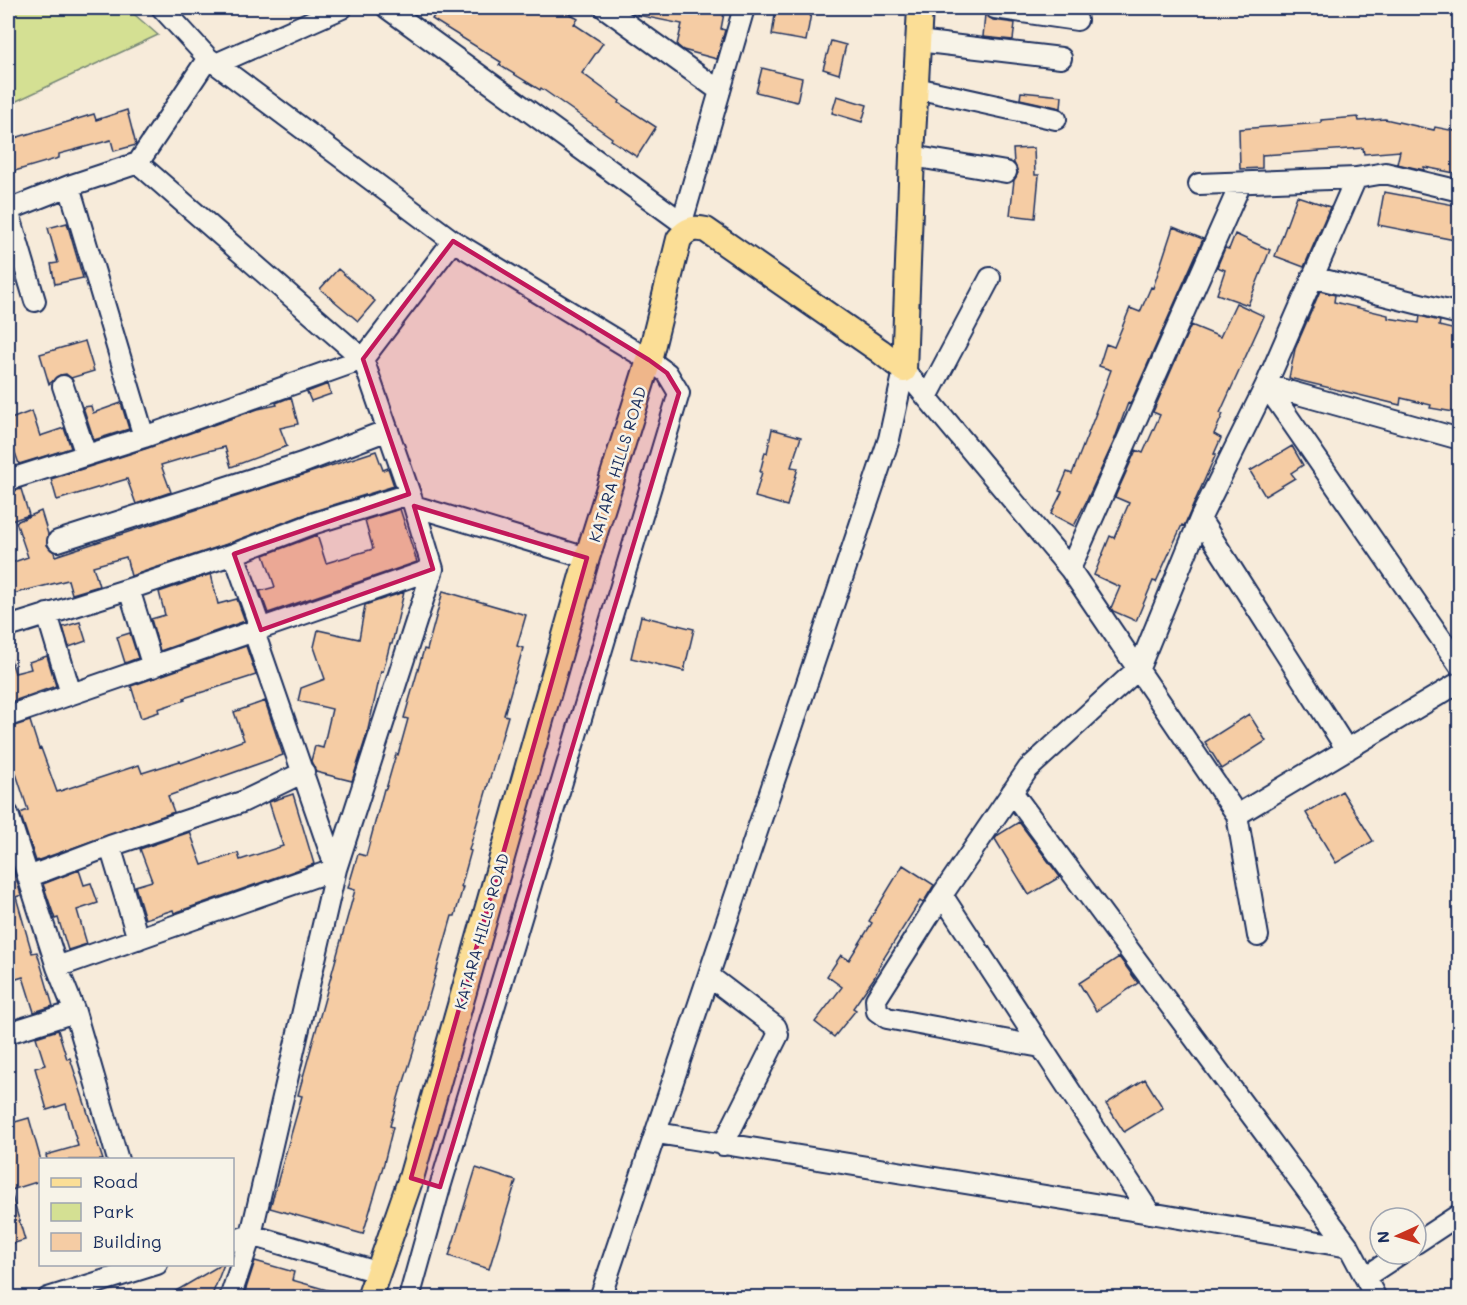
<svg xmlns="http://www.w3.org/2000/svg" width="1467" height="1305" font-family="Mali,sans-serif">
<style>
.green{fill:#d4e093;stroke:#788878;stroke-width:1.5}
.building{fill:#f5cca4;stroke:#1b2f5e;stroke-width:1.5}
.lines{fill:none;stroke-linecap:round;stroke-linejoin:round}
.minor-casing{stroke:#1b2f5e;stroke-width:24}
.major-casing{stroke:#1b2f5e;stroke-width:28}
.minor{stroke:#f7f3e8;stroke-width:20}
.major{stroke:#fbde96;stroke-width:24}
.marked{fill:#c2185b;fill-opacity:0.2;stroke:#c2185b;stroke-width:4.5;stroke-linejoin:round}
.labels{text-anchor:middle;dominant-baseline:central;stroke-width:5;stroke-linejoin:round;paint-order:stroke}
.street-label{font-size:16px;fill:#1b2f5e;stroke:#f7f3e8}
</style>
<rect width="100%" height="100%" fill="#f7ebda"/>
<filter id="ink" filterUnits="userSpaceOnUse"><feTurbulence type="fractalNoise" baseFrequency=".0167" numOctaves="2"/><feDisplacementMap in="SourceGraphic" scale="12" xChannelSelector="R" yChannelSelector="G"/><feConvolveMatrix kernelMatrix="1 2 1 2 8 2 1 2 1" color-interpolation-filters="sRGB"/></filter>
<g filter="url(#ink)">
<path class="green" d="M 8,8 L 127,8 L 158,35 L 8,105 Z"/>
<path class="building" d="M 439,8 L 560,8 L 578,19 L 574,24 L 603,43 L 582,73 L 620,101 L 619,103 L 656,127 L 637,157 L 611,140 L 612,138 L 541,88 L 540,90 L 499,65 L 501,62 L 432,19 Z
M 638,8 L 725,8 L 721,29 L 725,30 L 717,59 L 683,50 L 677,45 L 682,24 L 637,15 Z
M 776,8 L 812,8 L 806,41 L 772,35 Z
M 985,14 L 993,20 L 1015,23 L 1013,40 L 983,37 Z
M 831,41 L 846,45 L 839,74 L 823,69 Z
M 762,68 L 802,78 L 797,102 L 756,92 Z
M 1021,92 L 1062,96 L 1061,108 L 1020,99 Z
M 837,96 L 867,105 L 862,122 L 832,113 Z
M 127,110 L 136,145 L 114,151 L 111,140 L 59,154 L 59,158 L 8,173 L 8,140 L 94,114 L 96,120 Z
M 1358,117 L 1359,121 L 1385,119 L 1434,130 L 1435,127 L 1460,132 L 1460,174 L 1424,167 L 1424,170 L 1397,164 L 1400,151 L 1364,154 L 1363,148 L 1262,155 L 1262,168 L 1240,169 L 1239,129 L 1321,123 L 1321,120 Z
M 1034,148 L 1035,175 L 1039,175 L 1035,218 L 1010,215 L 1014,180 L 1018,173 L 1014,163 L 1013,149 Z
M 1384,192 L 1460,206 L 1460,241 L 1378,225 Z
M 1297,196 L 1330,207 L 1304,267 L 1275,256 Z
M 67,223 L 83,278 L 55,284 L 51,264 L 58,263 L 48,228 Z
M 1173,227 L 1203,239 L 1130,404 L 1128,403 L 1114,441 L 1086,502 L 1074,526 L 1051,514 L 1062,492 L 1059,491 L 1067,472 L 1072,474 L 1096,413 L 1095,413 L 1111,370 L 1099,366 L 1106,344 L 1114,347 L 1130,308 L 1140,312 L 1151,287 L 1153,288 Z
M 1235,234 L 1270,250 L 1248,305 L 1217,294 L 1225,270 L 1217,267 L 1225,248 L 1229,249 Z
M 338,269 L 375,301 L 358,321 L 320,289 Z
M 1320,291 L 1335,295 L 1334,302 L 1388,315 L 1388,318 L 1419,323 L 1420,316 L 1440,321 L 1439,326 L 1460,331 L 1460,413 L 1430,408 L 1431,405 L 1401,398 L 1400,405 L 1289,378 L 1295,349 Z
M 1236,303 L 1264,316 L 1220,413 L 1223,414 L 1214,434 L 1221,438 L 1214,454 L 1216,454 L 1184,526 L 1182,525 L 1156,582 L 1153,581 L 1136,621 L 1113,611 L 1111,608 L 1120,587 L 1094,575 L 1110,536 L 1114,538 L 1129,503 L 1115,497 L 1136,450 L 1143,453 L 1160,415 L 1153,412 L 1191,325 L 1220,337 Z
M 85,341 L 94,371 L 71,378 L 66,374 L 60,375 L 49,384 L 40,354 Z
M 328,384 L 331,394 L 311,401 L 307,392 Z
M 291,397 L 298,424 L 280,428 L 287,446 L 231,467 L 225,447 L 204,452 L 161,465 L 171,492 L 136,504 L 127,479 L 57,500 L 51,479 L 148,448 L 258,409 L 277,405 L 276,403 Z
M 121,403 L 129,429 L 94,440 L 83,407 L 91,406 L 93,413 Z
M 32,411 L 40,436 L 64,428 L 71,448 L 19,464 L 10,438 L 8,439 L 8,420 Z
M 772,429 L 801,437 L 791,467 L 798,468 L 787,506 L 755,497 L 762,472 L 760,472 L 765,452 L 767,453 Z
M 1292,446 L 1303,465 L 1291,473 L 1295,478 L 1265,496 L 1250,471 Z
M 376,451 L 383,470 L 388,468 L 394,486 L 311,512 L 230,543 L 131,576 L 126,557 L 93,566 L 99,586 L 72,594 L 68,580 L 8,595 L 8,564 L 28,557 L 16,522 L 41,511 L 48,534 L 47,545 L 54,552 L 55,556 Z
M 21,489 L 29,515 L 8,522 L 8,493 Z
M 400,509 L 417,562 L 268,613 L 260,591 L 275,587 L 264,555 L 317,535 L 326,563 L 373,549 L 365,520 Z
M 211,574 L 218,604 L 237,599 L 245,621 L 160,651 L 151,619 L 165,615 L 159,592 Z
M 443,591 L 526,615 L 517,646 L 523,648 L 504,715 L 508,716 L 469,850 L 471,851 L 461,887 L 463,887 L 455,916 L 452,916 L 413,1053 L 402,1088 L 401,1088 L 390,1126 L 393,1127 L 384,1163 L 363,1234 L 270,1208 L 302,1096 L 298,1095 L 355,890 L 348,888 L 358,854 L 366,856 L 384,789 L 386,789 L 396,754 L 398,755 L 408,719 L 404,718 L 413,687 L 424,649 L 427,650 Z
M 404,592 L 392,644 L 390,644 L 383,672 L 381,671 L 367,734 L 352,781 L 316,772 L 311,761 L 315,746 L 323,748 L 332,709 L 298,701 L 301,688 L 325,679 L 314,647 L 318,630 L 359,639 L 365,605 Z
M 641,616 L 694,629 L 684,671 L 631,658 Z
M 80,622 L 86,641 L 69,647 L 63,627 Z
M 130,633 L 138,658 L 125,663 L 117,637 Z
M 246,646 L 256,675 L 184,698 L 185,700 L 158,709 L 159,712 L 141,718 L 131,686 Z
M 47,656 L 56,686 L 8,703 L 8,661 L 11,660 L 15,673 L 31,669 L 29,662 Z
M 265,701 L 283,755 L 168,796 L 174,812 L 36,861 L 20,813 L 28,810 L 8,749 L 8,728 L 30,721 L 39,749 L 41,748 L 57,792 L 139,765 L 142,773 L 180,761 L 181,763 L 244,740 L 234,712 Z
M 1249,714 L 1266,741 L 1222,769 L 1205,742 Z
M 1342,791 L 1373,841 L 1336,863 L 1306,813 Z
M 293,794 L 314,864 L 177,912 L 174,913 L 173,910 L 145,919 L 135,886 L 152,881 L 140,849 L 190,832 L 202,865 L 238,853 L 240,860 L 283,846 L 269,802 Z
M 1019,822 L 1060,877 L 1029,895 L 995,839 L 998,835 Z
M 12,865 L 21,895 L 16,897 L 32,953 L 37,952 L 53,1006 L 34,1012 L 23,977 L 10,981 L 8,972 L 8,866 Z
M 903,865 L 934,885 L 923,903 L 920,901 L 882,961 L 874,978 L 853,1008 L 856,1010 L 834,1037 L 815,1022 L 842,987 L 827,976 L 841,955 L 849,960 L 872,923 L 869,921 Z
M 79,870 L 84,885 L 91,883 L 98,903 L 77,910 L 87,944 L 68,950 L 58,918 L 55,919 L 43,884 Z
M 1119,957 L 1138,983 L 1096,1011 L 1079,983 Z
M 58,1030 L 67,1059 L 70,1058 L 103,1160 L 47,1160 L 46,1155 L 78,1146 L 66,1104 L 47,1110 L 35,1068 L 45,1065 L 36,1037 Z
M 1145,1079 L 1163,1108 L 1124,1132 L 1106,1104 Z
M 29,1118 L 40,1157 L 40,1181 L 8,1191 L 8,1124 Z
M 476,1168 L 516,1181 L 489,1269 L 449,1256 Z
M 12,1196 L 25,1240 L 8,1245 L 8,1197 Z
M 255,1261 L 294,1272 L 292,1280 L 338,1293 L 338,1298 L 243,1298 Z
M 222,1264 L 224,1264 L 211,1298 L 164,1298 Z"/>
<g class="lines">
<g class="minor-casing">
<path id="minor" d="M 162,8 L 208,58
M 387,8 L 691,229
M 605,8 L 720,91
M 995,8 L 1077,20
M 918,41 L 1061,58
M 216,64 L 342,8
M 916,88 L 1056,119
M 912,156 L 1006,172
M 138,163 L 363,359 L 414,506 L 433,569 L 336,869 L 251,1235 L 230,1298
M 1199,184 L 1356,178 L 1385,173 L 1460,191
M 69,186 L 144,437
M 682,222 L 744,8
M 1312,277 L 1460,314
M 35,301 L 8,210 L 69,186 L 138,163 L 208,58 L 453,241 L 649,360 L 667,373 L 679,393 L 440,1187 L 409,1298
M 904,370 L 1070,569 L 1237,815 L 1460,682
M 63,386 L 86,455
M 927,397 L 990,278
M 1460,439 L 1266,385 L 1460,666
M 8,480 L 144,437 L 363,359 L 453,241
M 414,506 L 587,558
M 1200,519 L 1347,750
M 58,541 L 302,463 L 388,430
M 234,554 L 261,630
M 1070,569 L 1241,183
M 129,589 L 153,667
M 47,614 L 71,694
M 8,627 L 129,589 L 234,554 L 315,523 L 409,494
M 8,716 L 433,569
M 1012,792 L 1349,1247 L 1376,1298
M 8,814 L 57,967 L 75,1012 L 118,1160
M 1237,815 L 1258,936
M 110,846 L 138,939
M 28,877 L 110,846 L 242,802 L 304,772
M 942,895 L 1150,1213
M 57,967 L 336,869 L 254,632
M 709,976 L 776,1027 L 778,1035 L 723,1145
M 8,1033 L 75,1012
M 1041,1047 L 887,1018 L 877,1011 L 876,999 L 942,895 L 1028,769 L 1139,668 L 1200,519 L 1266,385 L 1356,178
M 657,1133 L 1150,1213 L 1349,1247
M 232,1241 L 251,1235 L 377,1272
M 1416,1243 L 1460,1214
M 1365,1277 L 1400,1254
M 48,1298 L 157,1264
M 600,1298 L 889,439 L 904,370"/>
</g>
<g class="major-casing">
<path id="major" d="M 904,370 L 912,156 L 920,8
M 369,1298 L 411,1178 L 587,558 L 649,360 L 679,239 C 687,229 694,227 706,230 L 880,351 L 904,370"/>
</g>
<use href="#minor" class="minor"/>
<use href="#major" class="major"/>
</g>
</g>
<path class="marked" d="M 453,241 L 649,360 L 667,373 L 679,393 L 440,1187 L 411,1178 L 587,558 L 414,506 L 433,569 L 261,630 L 234,554 L 409,494 L 363,359 Z"/>
<g class="labels">
<g class="street-label">
<text transform="translate(617 464) rotate(-73)">KATARA HILLS ROAD</text>
<text transform="translate(481 931) rotate(-74)">KATARA HILLS ROAD</text>
</g>
</g>
<rect width="1467" height="1305" fill="none" stroke="#f7f3e8" stroke-width="30"/>
<rect x="15" y="15" width="1437" height="1275" fill="none" stroke="#1b2f5e" stroke-width="2" filter="url(#ink)"/>
<rect x="39" y="1158" width="195" height="108" fill="#f7f3e8" stroke="#9fa5b1" stroke-width="1.5"/>
<rect x="51" y="1178" width="30" height="9" fill="#fbde96" stroke="#9fa5b1" stroke-width="1.5"/>
<text x="93" y="1188" font-size="18" fill="#1b2f5e">Road</text>
<rect x="51" y="1203" width="30" height="18" fill="#d4e093" stroke="#9fa5b1" stroke-width="1.5"/>
<text x="93" y="1218" font-size="18" fill="#1b2f5e">Park</text>
<rect x="51" y="1233" width="30" height="18" fill="#f5cca4" stroke="#9fa5b1" stroke-width="1.5"/>
<text x="93" y="1248" font-size="18" fill="#1b2f5e">Building</text>
<g transform="translate(1398 1236) rotate(266)"><circle r="28" fill="#f7f3e8" stroke="#9fa5b1" stroke-width="1.5"/>
<path d="M0-4.5L10 22L0 15L-10 22Z" fill="#c8321e"/>
<text y="-9" font-size="16" font-weight="bold" text-anchor="middle" fill="#1b2f5e">N</text>
</g>
</svg>
